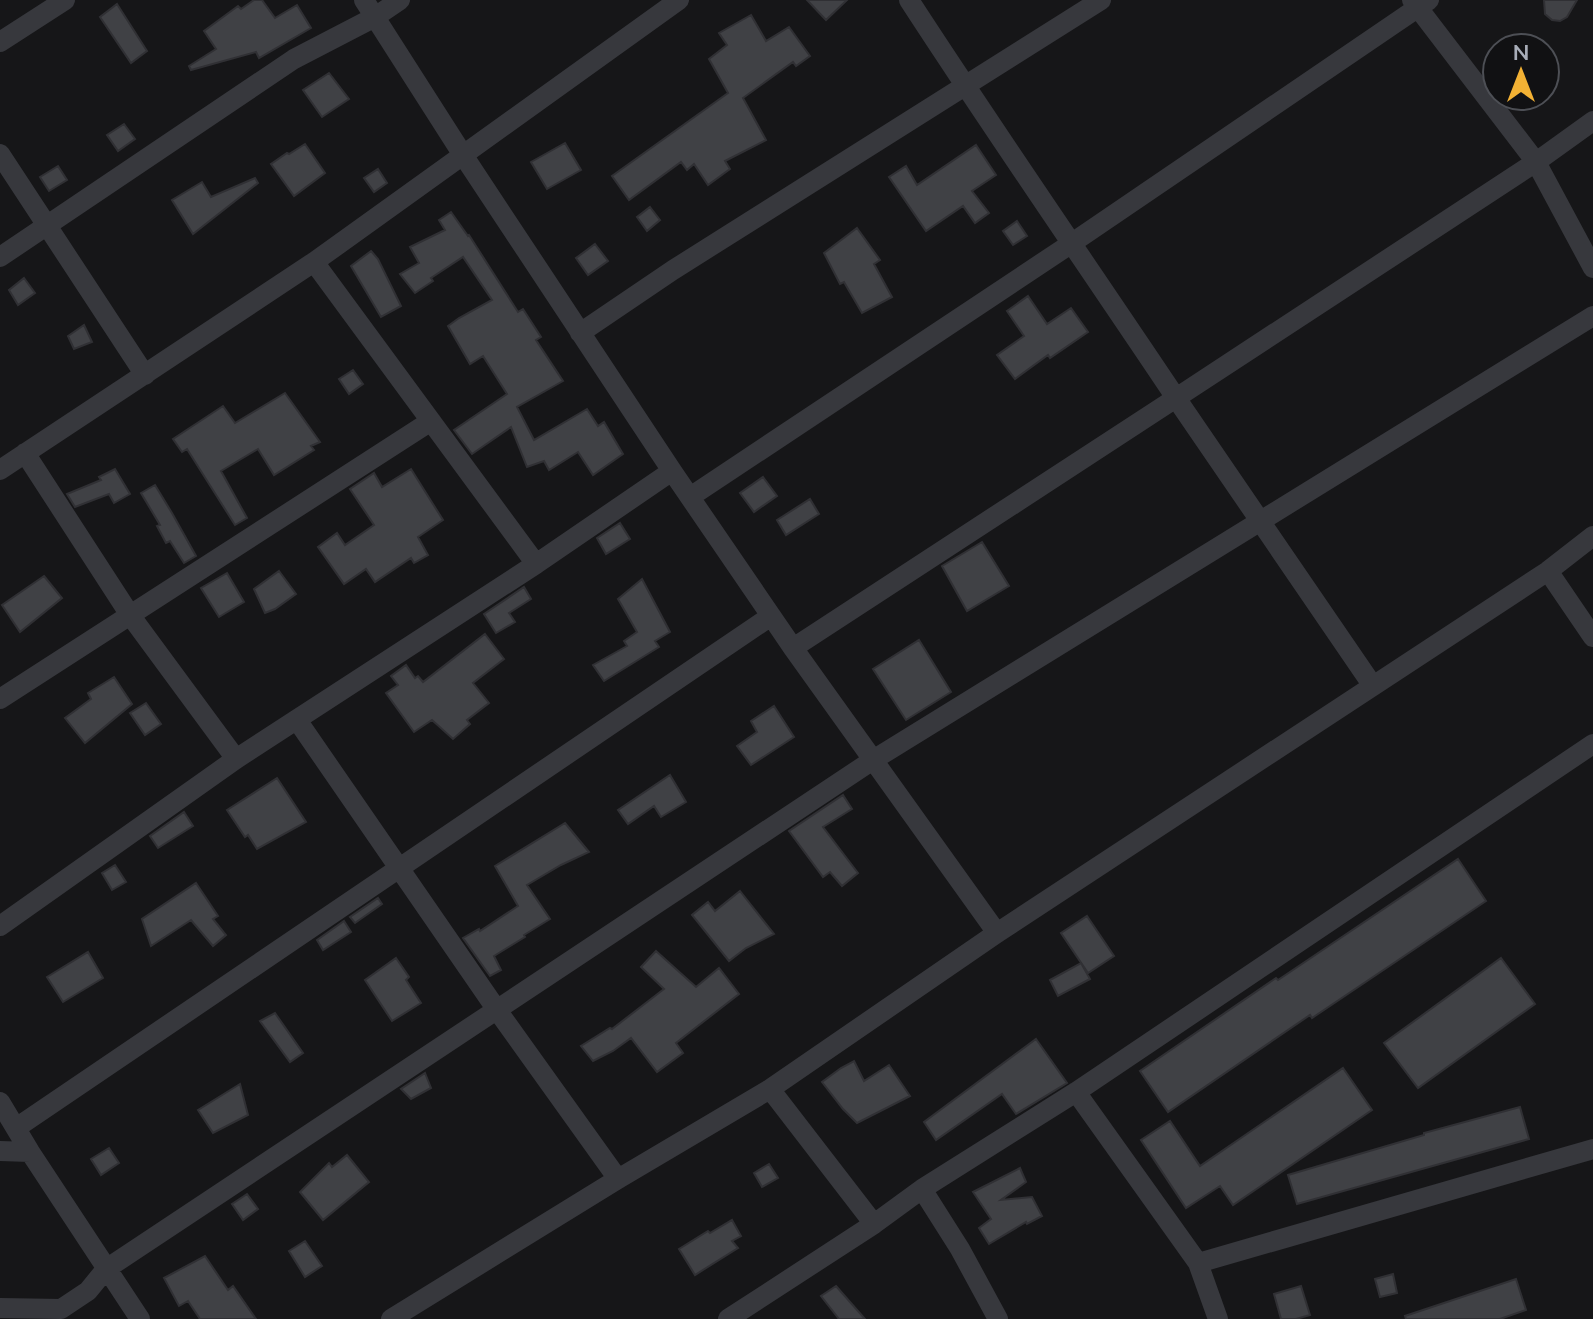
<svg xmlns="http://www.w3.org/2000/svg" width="1593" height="1319" font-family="Mulish,sans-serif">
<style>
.building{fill:#404145;stroke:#303034;stroke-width:2}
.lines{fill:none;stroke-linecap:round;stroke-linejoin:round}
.minor{stroke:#37383d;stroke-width:20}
</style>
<rect width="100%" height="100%" fill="#161618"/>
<path class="building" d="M 254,0 L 262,0 L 275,18 L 297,5 L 311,28 L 259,58 L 256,52 L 191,70 L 189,66 L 216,49 L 204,31 L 238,6 L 241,9 Z
M 807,0 L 847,0 L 826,20 Z
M 1544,0 L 1577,0 L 1567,17 L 1560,21 L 1552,20 L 1545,14 Z
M 117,4 L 147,51 L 131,63 L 100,17 Z
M 751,15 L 766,41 L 789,27 L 810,56 L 796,66 L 793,62 L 743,98 L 766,140 L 725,161 L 730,169 L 708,185 L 694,164 L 687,170 L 681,162 L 629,200 L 612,176 L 728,93 L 709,59 L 727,45 L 719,33 Z
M 329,73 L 349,99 L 322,117 L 303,90 Z
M 124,124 L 135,139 L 118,151 L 107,135 Z
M 565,143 L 581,170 L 547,189 L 531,162 Z
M 305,144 L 325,173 L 294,196 L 271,164 L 287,153 L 289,154 Z
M 976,145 L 996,175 L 972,191 L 989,213 L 975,223 L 963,206 L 926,231 L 889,177 L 906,166 L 917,185 Z
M 58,166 L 67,180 L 49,191 L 40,177 Z
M 378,169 L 387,183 L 374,192 L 364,178 Z
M 255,178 L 258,183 L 193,234 L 172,200 L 202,182 L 211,197 Z
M 650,207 L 660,220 L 647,231 L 637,217 Z
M 451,212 L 468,236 L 469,235 L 518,312 L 523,309 L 541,337 L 536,340 L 563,381 L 517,407 L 534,440 L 587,409 L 598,426 L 604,422 L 623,454 L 593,475 L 578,452 L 549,470 L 544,461 L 527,467 L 511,427 L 472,454 L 454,430 L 507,394 L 483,356 L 470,364 L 448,326 L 459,318 L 492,300 L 463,257 L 431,278 L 433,281 L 415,293 L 400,274 L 419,263 L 410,247 L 445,230 L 439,220 Z
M 1017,221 L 1027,236 L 1013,245 L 1003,231 Z
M 857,228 L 880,260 L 874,264 L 892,297 L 862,313 L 844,282 L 840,284 L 824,253 Z
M 595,244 L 608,261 L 588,275 L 576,258 Z
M 371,251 L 378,259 L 401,306 L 381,317 L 351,266 Z
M 24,278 L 35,293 L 18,305 L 9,290 Z
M 1028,296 L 1047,324 L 1071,308 L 1088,332 L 1050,358 L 1048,355 L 1015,379 L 997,355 L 1024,336 L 1007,311 Z
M 84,325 L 92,342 L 74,349 L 68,336 Z
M 353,370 L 363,384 L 349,394 L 339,379 Z
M 285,393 L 320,442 L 311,446 L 314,450 L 274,475 L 258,449 L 221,471 L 247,518 L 235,525 L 187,449 L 182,452 L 173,439 L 223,406 L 235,423 Z
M 115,469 L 130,494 L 114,503 L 109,494 L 75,507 L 67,494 L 101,480 L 99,477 Z
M 411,469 L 443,520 L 418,537 L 428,555 L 414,563 L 411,558 L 375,582 L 366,569 L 344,584 L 318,547 L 337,533 L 345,545 L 374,525 L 350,489 L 374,473 L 382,487 Z
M 763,477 L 777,496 L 754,512 L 740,493 Z
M 155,485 L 172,513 L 196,556 L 184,563 L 170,541 L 166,543 L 157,526 L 160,525 L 141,493 Z
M 810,499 L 819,514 L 786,535 L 777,520 Z
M 620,523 L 630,539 L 606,554 L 597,538 Z
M 982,542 L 1009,586 L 967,611 L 942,566 Z
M 279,571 L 296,594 L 275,609 L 265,613 L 254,589 Z
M 227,573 L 244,602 L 219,617 L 201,588 Z
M 44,576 L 62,598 L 20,632 L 2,605 Z
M 642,579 L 670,632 L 655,641 L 659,647 L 604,681 L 593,665 L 627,646 L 624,641 L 637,632 L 618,599 Z
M 524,587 L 531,599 L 509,613 L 515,622 L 496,633 L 484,614 Z
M 485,634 L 504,659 L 473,683 L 489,703 L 467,720 L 470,724 L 453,739 L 432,720 L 414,732 L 386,693 L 398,685 L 391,676 L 406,665 L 415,678 L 418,676 L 423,682 Z
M 919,640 L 951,692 L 906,720 L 873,669 Z
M 114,677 L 132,704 L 85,743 L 65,718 L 91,699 L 88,693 Z
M 146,703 L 161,724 L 145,735 L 130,713 Z
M 774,706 L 794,737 L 751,765 L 737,746 L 757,732 L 751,721 Z
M 670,775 L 686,802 L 661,817 L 654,806 L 628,824 L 618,810 Z
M 277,778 L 306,822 L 257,849 L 248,835 L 245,837 L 227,810 Z
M 843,795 L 852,809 L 823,827 L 858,873 L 842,886 L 830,872 L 823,877 L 789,831 Z
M 184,812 L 193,826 L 158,848 L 150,836 Z
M 565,823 L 589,852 L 561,865 L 527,885 L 550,919 L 524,935 L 525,937 L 494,956 L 501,970 L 490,976 L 463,938 L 479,929 L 480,931 L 518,906 L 495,866 Z
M 1458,859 L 1486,901 L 1312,1018 L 1310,1015 L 1168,1112 L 1140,1071 L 1276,978 L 1278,980 Z
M 115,865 L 126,882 L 112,890 L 102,873 Z
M 196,883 L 218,916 L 213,919 L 226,935 L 213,946 L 191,920 L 151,946 L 142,919 Z
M 740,891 L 774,934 L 746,948 L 729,961 L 692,915 L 708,902 L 715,911 Z
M 378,898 L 382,904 L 355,923 L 350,917 Z
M 1087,916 L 1114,956 L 1088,973 L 1061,933 Z
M 344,921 L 351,932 L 323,950 L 317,940 Z
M 656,951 L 696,987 L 719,968 L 739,994 L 676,1043 L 683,1053 L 657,1072 L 631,1038 L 613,1051 L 593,1061 L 581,1046 L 610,1028 L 612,1029 L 664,989 L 641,967 Z
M 88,952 L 103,978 L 63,1002 L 47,977 Z
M 396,958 L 409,977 L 406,980 L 421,1003 L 392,1021 L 365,980 Z
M 1501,958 L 1535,1004 L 1418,1088 L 1384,1043 Z
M 1081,963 L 1090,979 L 1058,996 L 1050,980 Z
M 275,1013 L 303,1053 L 290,1062 L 260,1021 Z
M 1036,1039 L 1067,1083 L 1016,1114 L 1002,1094 L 936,1140 L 924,1122 Z
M 854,1061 L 864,1081 L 889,1065 L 910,1096 L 857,1123 L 843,1109 L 822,1082 L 841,1068 Z
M 1343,1068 L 1372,1110 L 1233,1205 L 1220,1186 L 1186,1208 L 1141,1140 L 1170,1121 L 1200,1166 Z
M 425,1073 L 431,1088 L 411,1099 L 401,1089 Z
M 240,1084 L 248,1115 L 213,1133 L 198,1110 Z
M 1520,1107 L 1529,1139 L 1297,1204 L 1288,1175 L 1424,1135 L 1424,1133 Z
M 109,1148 L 119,1163 L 101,1175 L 91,1159 Z
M 347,1155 L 369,1182 L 323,1220 L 300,1192 L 329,1163 L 332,1167 Z
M 769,1164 L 778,1178 L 762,1187 L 754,1173 Z
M 1020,1168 L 1026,1182 L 1001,1200 L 1032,1197 L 1042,1216 L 1027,1224 L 1026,1222 L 989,1244 L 979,1228 L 991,1219 L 973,1192 Z
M 247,1194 L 258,1209 L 243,1220 L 232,1204 Z
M 732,1220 L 741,1236 L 732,1241 L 738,1248 L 695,1275 L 679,1249 L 708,1231 L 710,1233 Z
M 305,1241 L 322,1266 L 305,1277 L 289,1251 Z
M 205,1256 L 228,1290 L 233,1286 L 256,1319 L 200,1319 L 188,1301 L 179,1306 L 164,1278 Z
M 1393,1274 L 1397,1293 L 1380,1297 L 1375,1279 Z
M 1516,1279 L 1526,1310 L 1500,1319 L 1406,1319 L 1405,1316 Z
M 836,1286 L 865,1319 L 839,1319 L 821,1296 Z
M 1301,1286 L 1310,1315 L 1296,1319 L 1281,1319 L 1274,1294 Z"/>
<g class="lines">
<path class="minor" d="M 364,0 L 463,155 L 672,471 L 793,648 L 997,933
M 909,0 C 996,134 1087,265 1176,398 L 1536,162 L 1593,121
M 1412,0 L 1536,162 L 1593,268
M 0,42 L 65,0
M 0,154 L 145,375
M 0,257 L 294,59 L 375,17 L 400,0
M 314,262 L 536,564
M 580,333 L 673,270 L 1101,0
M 25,453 L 130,615 L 236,759
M 0,470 L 314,262 L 679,0
M 690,497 L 1072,243 L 1429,0
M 1548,571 L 1593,637
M 793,648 L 1176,398 L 1373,686
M 0,699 L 431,421
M 297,720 L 497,1010 L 618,1179
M 0,926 L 236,759 L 536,564 L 672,471
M 770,1089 L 874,1224
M 1076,1092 L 1198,1263 L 1218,1319
M 0,1102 L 30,1152 L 140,1319
M 16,1128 L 771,616
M 0,1151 L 30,1152
M 922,1189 L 960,1249 L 998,1319
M 1198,1263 L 1593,1149
M 0,1308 L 61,1309 L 88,1291 L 106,1269 L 873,760 L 1593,316
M 391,1319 L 618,1179 L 770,1089 L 997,933 L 1548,571 L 1593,536
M 728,1319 L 874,1224 L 922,1189 L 1076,1092 L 1593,744"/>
</g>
<g transform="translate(1521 72)"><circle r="38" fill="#111113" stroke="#4d4f55" stroke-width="2"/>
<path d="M0-6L14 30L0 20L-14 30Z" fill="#f2b134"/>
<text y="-12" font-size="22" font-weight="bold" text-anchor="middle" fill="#a8adb8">N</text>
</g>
</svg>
